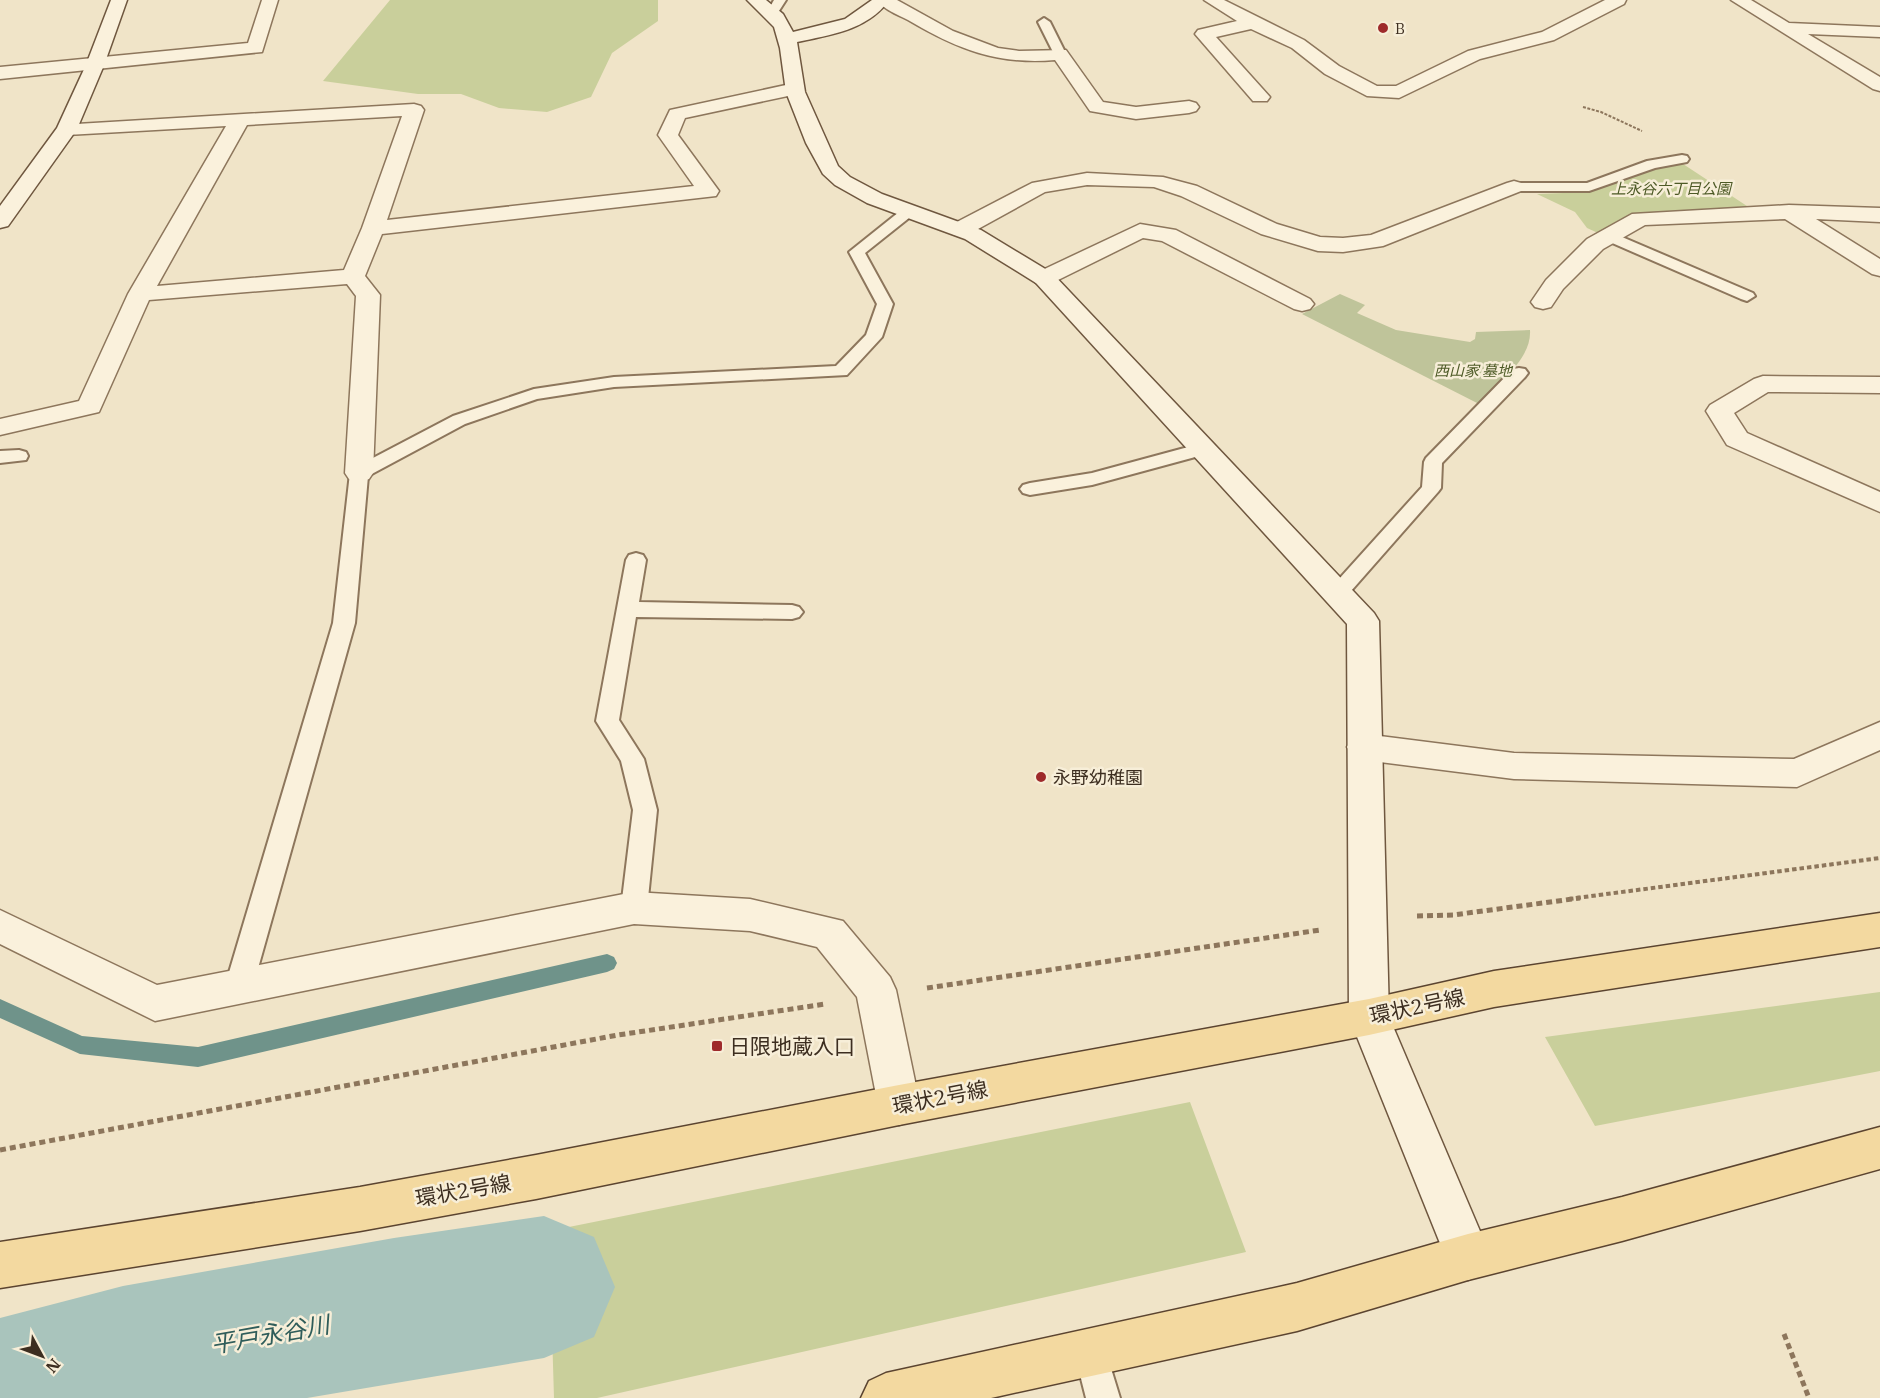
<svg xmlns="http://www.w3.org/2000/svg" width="1880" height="1398" font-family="'IBM Plex Serif','Noto Sans JP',serif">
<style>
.green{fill:#c9cf9b}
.cemetery{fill:#bfc49a}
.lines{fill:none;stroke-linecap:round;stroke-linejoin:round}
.stream{fill:#6f938a;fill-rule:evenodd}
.river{fill:#a9c4bc;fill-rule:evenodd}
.lane-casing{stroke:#8d765c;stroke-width:4}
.street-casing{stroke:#8d765c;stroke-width:3}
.secondary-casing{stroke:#6f573f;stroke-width:3}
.primary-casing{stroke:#5b4430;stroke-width:3}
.path-far2{stroke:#8d765c;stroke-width:2;stroke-dasharray:3 1.5;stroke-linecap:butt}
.path-far1{stroke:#8d765c;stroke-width:4;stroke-dasharray:4.5 3;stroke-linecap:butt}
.path{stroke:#8d765c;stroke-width:5;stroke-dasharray:6 4;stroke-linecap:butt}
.lane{fill:#faf1dc;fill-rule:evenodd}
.street{fill:#faf1dc;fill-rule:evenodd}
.secondary{fill:#faf1dc;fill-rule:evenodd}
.primary{fill:#f3d9a0;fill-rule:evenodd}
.poi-dot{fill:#9e2a2b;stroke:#f7eed8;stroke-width:2}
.labels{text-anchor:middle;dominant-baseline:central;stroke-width:5;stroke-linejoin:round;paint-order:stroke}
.far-poi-label{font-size:15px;fill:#3d2e20;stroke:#f7eed8;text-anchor:start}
.far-park-label{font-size:15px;font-style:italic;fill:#4d5a26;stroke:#f7eed8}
.poi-label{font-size:18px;fill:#3d2e20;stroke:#f7eed8;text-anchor:start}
.near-street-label{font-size:21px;fill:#3d2e20;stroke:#f7eed8}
.near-poi-label{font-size:21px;fill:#3d2e20;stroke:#f7eed8;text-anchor:start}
.near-water-label{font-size:24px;font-style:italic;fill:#2f5d5a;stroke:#f7eed8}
</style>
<rect width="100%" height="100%" fill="#f0e4c8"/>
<path class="green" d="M 390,0 L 658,0 L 658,21 L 612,53 L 591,97 L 547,112 L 499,108 L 461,94 L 418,94 L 323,81 Z
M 1680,162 L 1750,208 L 1635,214 L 1598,233 L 1587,228 L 1575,212 L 1537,194 L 1590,192 L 1658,166 Z
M 1880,992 L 1880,1071 L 1595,1126 L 1545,1037 Z
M 1190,1102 L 1246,1252 L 597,1398 L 554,1398 L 549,1231 Z"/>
<path class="cemetery" d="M 1340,294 L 1365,305 L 1357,313 L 1396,330 L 1470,342 L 1475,339 L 1476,332 L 1530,330 C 1532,359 1498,383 1479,404 L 1302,314 Z"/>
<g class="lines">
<path class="stream" d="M 607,954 L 614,957 L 617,963 L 614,969 L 607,972 L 198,1067 L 80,1054 L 0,1018 L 0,999 L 82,1036 L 198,1047 Z"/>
<path class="river" d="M 544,1216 L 594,1237 L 615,1287 L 594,1337 L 544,1358 L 307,1398 L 0,1398 L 0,1318 L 123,1286 L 394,1238 Z"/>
<g class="lane-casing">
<path id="lane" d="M 774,0 L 786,0 L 777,14 L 773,16 L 767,12 Z
M 1044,18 L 1050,22 L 1066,54 L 1064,57 L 1060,58 L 1054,54 L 1038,22 Z
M 1682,155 L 1687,156 L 1689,159 L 1687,162 L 1655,168 L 1589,191 L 1514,191 L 1507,187 L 1514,183 L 1587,183 L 1647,161 Z
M 909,207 L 916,211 L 914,214 L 865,253 L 893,304 L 882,337 L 847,375 L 614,387 L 537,399 L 465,424 L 368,476 L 355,623 L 253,986 L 249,995 L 239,998 L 229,995 L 225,986 L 333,623 L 350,473 L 352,469 L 453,416 L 534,389 L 614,377 L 836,366 L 866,335 L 877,304 L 849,252 L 904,208 Z
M 1608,231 L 1753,293 L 1755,296 L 1747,301 L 1741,299 L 1603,239 L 1600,236 L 1603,233 Z
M 1519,368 L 1525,369 L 1528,373 L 1525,377 L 1442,463 L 1441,488 L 1438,492 L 1344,599 L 1337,601 L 1330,599 L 1327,594 L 1330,589 L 1422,487 L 1424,462 L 1426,458 L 1513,369 Z
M 1203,443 L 1210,445 L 1212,449 L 1210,453 L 1092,485 L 1030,495 L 1023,493 L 1020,489 L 1023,485 L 1030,483 L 1092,473 Z
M 19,450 L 26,452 L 28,456 L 26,460 L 0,463 L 0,451 Z
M 636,553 L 643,555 L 646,560 L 639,602 L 792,605 L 799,607 L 803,612 L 799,617 L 792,619 L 636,617 L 619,720 L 644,759 L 657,810 L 647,908 L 643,916 L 634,919 L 625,916 L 621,908 L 633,810 L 621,761 L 596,721 L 626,560 L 629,555 Z
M 1090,1335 L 1102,1339 L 1120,1398 L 1086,1398 L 1074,1351 L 1078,1339 Z"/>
</g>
<g class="street-casing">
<path id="street" d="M 262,0 L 278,0 L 262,52 L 0,79 L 0,67 L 248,43 Z
M 877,0 L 897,0 L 953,31 L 998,48 L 1019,51 L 1066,50 L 1103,102 L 1136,107 L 1189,101 L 1196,103 L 1199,107 L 1196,111 L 1189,113 L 1136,119 L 1090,111 L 1055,60 C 997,65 957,49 908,20 C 898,15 883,9 877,0 Z
M 1204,0 L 1224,0 L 1304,40 L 1339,66 L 1377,86 L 1396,86 L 1468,51 L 1542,32 L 1605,0 L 1626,0 L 1624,4 L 1554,40 L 1480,59 L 1399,98 L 1367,96 L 1325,74 L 1292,48 L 1251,29 L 1216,37 L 1270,97 L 1267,101 L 1253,101 L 1195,34 L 1198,30 L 1237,21 Z
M 1731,0 L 1751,0 L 1789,23 L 1880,27 L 1880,37 L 1808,34 L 1880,77 L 1880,91 L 1873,89 Z
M 795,83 L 802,85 L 804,89 L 802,93 L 685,118 L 678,135 L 719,191 L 716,196 L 382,234 L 365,276 L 380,295 L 373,473 L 369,479 L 359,482 L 349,479 L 345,473 L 356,296 L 347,284 L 149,300 L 99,412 L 0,435 L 0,419 L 79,401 L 128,294 L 226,126 L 67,135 L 60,133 L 57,129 L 60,125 L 414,104 L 421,106 L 424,110 L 387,220 L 694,186 L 658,135 L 670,110 ZM 402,116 L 362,228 L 344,270 L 157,286 L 247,125 Z
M 1087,173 L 1163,177 L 1197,186 L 1277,224 L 1320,237 L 1343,238 L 1371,235 L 1507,183 L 1514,181 L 1521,183 L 1525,187 L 1521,191 L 1383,246 L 1343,252 L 1318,251 L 1261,234 L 1181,196 L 1154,187 L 1087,185 L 1045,192 L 969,234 L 961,236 L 953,234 L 950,229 L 953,224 L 1032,183 Z
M 1789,205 L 1880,208 L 1880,222 L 1816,219 L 1880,259 L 1880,276 L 1872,274 L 1785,219 L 1645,225 L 1603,249 L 1563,289 L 1551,307 L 1543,309 L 1535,307 L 1531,302 L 1546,280 L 1587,239 L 1632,214 Z
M 1140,224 L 1176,230 L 1310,299 L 1314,304 L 1310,309 L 1302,311 L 1294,309 L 1162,241 L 1143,238 L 1052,283 L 1044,285 L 1036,283 L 1032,278 L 1036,273 Z
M 1763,376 L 1880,377 L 1880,393 L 1768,392 L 1734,413 L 1747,433 L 1880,492 L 1880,512 L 1727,445 L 1706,411 L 1710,405 L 1754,379 Z
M 1880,722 L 1880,750 L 1797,787 L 1514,779 L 1364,760 L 1352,756 L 1347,747 L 1352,738 L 1364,734 L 1514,753 L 1794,759 Z
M 634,892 L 750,899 L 843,921 L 890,977 L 896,990 L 920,1105 L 914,1119 L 899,1125 L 884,1119 L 878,1105 L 857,997 L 817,947 L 750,931 L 634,924 L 155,1021 L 0,944 L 0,910 L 157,985 Z"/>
</g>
<g class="secondary-casing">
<path id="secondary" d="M 111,0 L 127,0 L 104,65 L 77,129 L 8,226 L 0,228 L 0,206 L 57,128 L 86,65 Z
M 747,0 L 766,0 L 783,14 L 793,32 L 845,19 L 872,0 L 889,0 C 868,30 830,35 797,42 L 805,92 L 838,166 L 850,177 L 882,194 L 981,230 L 1052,273 L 1374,613 L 1379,621 L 1389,1017 L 1491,1257 L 1484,1273 L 1468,1280 L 1452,1273 L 1349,1017 L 1347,624 L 1036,283 L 965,239 L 867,203 L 835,185 L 823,174 L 806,143 L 786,92 L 780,48 L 774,27 Z"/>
</g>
<g class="primary-casing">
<path id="primary" d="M 1880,913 L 1880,947 L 1494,1007 L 1369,1035 L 899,1125 L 536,1199 L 360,1231 L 0,1288 L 0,1242 L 360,1187 L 536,1155 L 899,1085 L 1369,999 L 1494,971 Z
M 1880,1127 L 1880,1169 L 1622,1241 L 1468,1280 L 1297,1331 L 991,1398 L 861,1398 L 869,1381 L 886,1373 L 1297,1283 L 1468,1234 L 1622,1197 Z"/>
</g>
<path class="path-far2" d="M 1583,107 L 1601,112 L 1642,131"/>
<path class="path-far1" d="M 1569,899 L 1880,858"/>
<path class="path" d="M 1417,916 L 1453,915 L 1580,898
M 927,988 L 1320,930
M 0,1150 L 618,1035 L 825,1004
M 1784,1334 L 1809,1398"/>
<use href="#lane" class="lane"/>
<use href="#street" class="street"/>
<use href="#secondary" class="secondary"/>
<use href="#primary" class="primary"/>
</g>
<g class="poi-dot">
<circle cx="1383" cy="28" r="6"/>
<circle cx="1041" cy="777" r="6"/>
<rect x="711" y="1040" width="12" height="12" rx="3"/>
</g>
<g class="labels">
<g class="far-poi-label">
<text x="1395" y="28">B</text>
</g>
<g class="far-park-label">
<text x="1671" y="188">上永谷六丁目公園</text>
<text x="1473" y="370">西山家 墓地</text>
</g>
<g class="poi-label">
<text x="1053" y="777">永野幼稚園</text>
</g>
<g class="near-street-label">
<text transform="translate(1417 1006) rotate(-12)">環状2号線</text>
<text transform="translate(940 1097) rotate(-11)">環状2号線</text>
<text transform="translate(463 1190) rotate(-10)">環状2号線</text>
</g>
<g class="near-poi-label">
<text x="729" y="1046">日限地蔵入口</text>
</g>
<g class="near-water-label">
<text transform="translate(270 1334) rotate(-10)">平戸永谷川</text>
</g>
</g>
<g transform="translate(42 1356) rotate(131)" stroke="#f7eed8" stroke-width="4.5" paint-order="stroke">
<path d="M0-4.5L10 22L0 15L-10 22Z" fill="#3d2e20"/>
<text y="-9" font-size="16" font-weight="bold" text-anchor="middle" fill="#3d2e20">N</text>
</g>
</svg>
